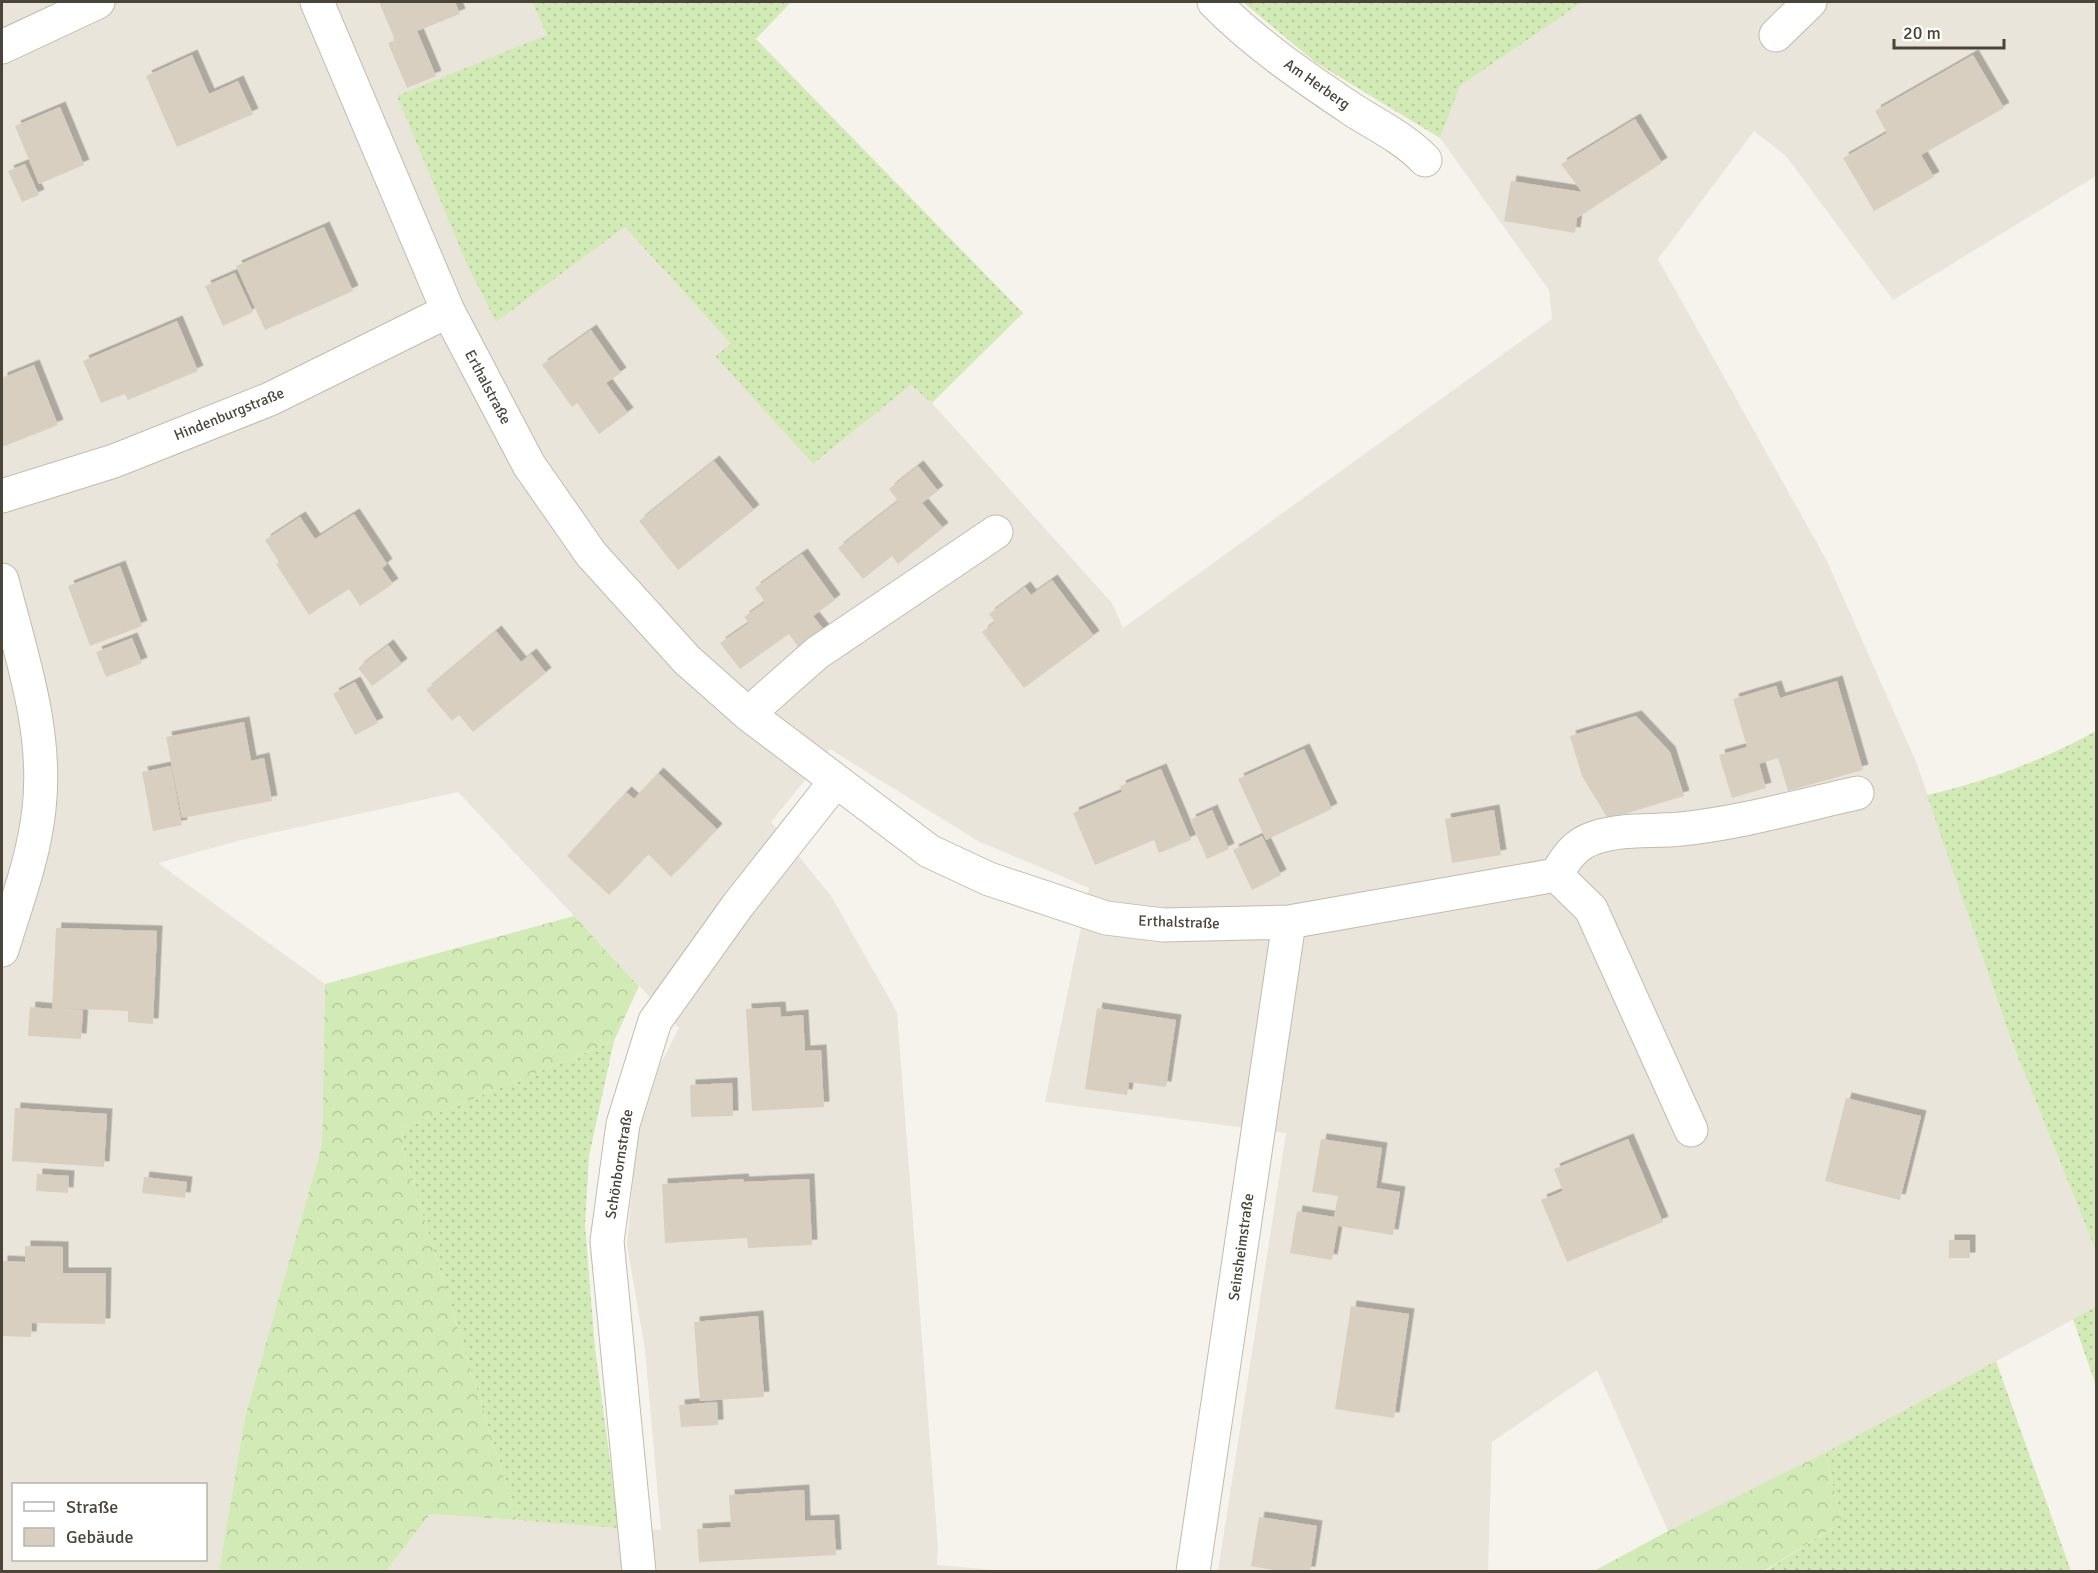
<svg xmlns="http://www.w3.org/2000/svg" width="2098" height="1573" font-family="Signika,sans-serif">
<style>
.residential{fill:#eae5da;fill-rule:evenodd}
.grass{fill:url(#grass-dots)}
.forest{fill:url(#forest-crowns)}
.building{fill:#d8cfc1;filter:url(#shadow)}
.lines{fill:none;stroke-linecap:round;stroke-linejoin:round}
.minor-casing{stroke:#c2bbae;stroke-width:35}
.minor{stroke:#fff;stroke-width:33}
.labels{text-anchor:middle;dominant-baseline:central;stroke-width:5;stroke-linejoin:round;paint-order:stroke}
.street-label{font-size:15px;fill:#4b4439;stroke:#fff}
</style>
<defs>
<pattern id="grass-dots" width="8" height="8" patternUnits="userSpaceOnUse" patternTransform="scale(1.5)"><rect width="8" height="8" fill="#d2eab5"/><path d="M2 2h.1M6 6h.1" fill="none" stroke="#b6ca9c" stroke-width="1.8" stroke-linecap="round"/></pattern>
<pattern id="forest-crowns" width="20" height="18" patternUnits="userSpaceOnUse" patternTransform="scale(1.5)"><rect width="20" height="18" fill="#d2eab5"/><path d="M2 6a3 3 0 1 1 6 0M12 15a3 3 0 1 1 6 0" fill="none" stroke="#b6ca9c"/></pattern>
<filter id="shadow"><feDropShadow dx="5.5" dy="-5.5" stdDeviation="0" flood-color="#0004"/></filter>
</defs>
<rect width="100%" height="100%" fill="#f6f3ec"/>
<path class="residential" d="M 2,2 L 532,2 L 547,35 L 496,322 L 625,227 L 731,344 L 716,356 L 813,464 L 911,385 L 932,403 L 1112,603 L 1123,628 L 1552,319 L 1549,290 L 1440,138 L 1460,86 L 1583,2 L 2096,2 L 2096,176 L 1893,300 L 1786,156 L 1754,131 L 1658,259 L 1827,561 L 1917,764 L 2010,1037 L 2096,1251 L 2096,1307 L 1812,1461 L 1668,1531 L 1597,1370 L 1492,1442 L 1488,1571 L 1218,1571 L 1286,1133 L 1045,1102 L 1089,888 L 978,841 L 830,749 L 771,822 L 831,896 L 897,1012 L 938,1547 L 937,1565 L 1007,1571 L 386,1571 L 430,1514 L 661,1530 L 645,1350 L 627,1245 L 636,1141 L 660,1065 L 679,1028 L 458,792 L 241,840 L 158,863 L 325,984 L 322,1145 L 245,1417 L 219,1571 L 2,1572 ZM 14,1484 L 206,1484 L 206,1560 L 14,1560 Z"/>
<path class="grass" d="M 532,2 L 791,2 L 756,39 L 1023,313 L 932,403 L 911,385 L 813,464 L 715,356 L 731,344 L 625,227 L 496,322 L 467,264 L 397,96 L 547,35 Z
M 1243,2 L 1583,2 L 1460,86 L 1440,138 L 1315,62 Z
M 2096,731 L 2096,1251 L 2010,1037 L 1927,795 C 1985,782 2044,760 2096,731 Z
M 614,1041 L 589,1156 L 585,1225 L 595,1348 L 619,1528 L 517,1520 L 404,1153 L 402,1128 Z
M 2096,1307 L 2096,1386 L 2073,1319 Z
M 1996,1361 L 2071,1571 L 1764,1572 L 1842,1522 L 1825,1453 Z"/>
<path class="forest" d="M 574,916 L 639,986 L 614,1041 L 402,1128 L 404,1153 L 517,1520 L 430,1514 L 386,1571 L 219,1571 L 245,1417 L 322,1145 L 325,984 Z
M 1825,1453 L 1842,1522 L 1764,1571 L 1594,1571 L 1668,1531 Z"/>
<path class="building" d="M 379,2 L 455,2 L 460,14 L 417,31 L 436,76 L 407,88 L 388,43 L 395,40 Z
M 192,55 L 209,94 L 238,81 L 253,114 L 177,147 L 146,76 Z
M 1973,55 L 2004,108 L 1921,155 L 1934,177 L 1874,211 L 1843,158 L 1887,133 L 1875,111 Z
M 60,107 L 84,165 L 39,184 L 15,126 Z
M 1635,119 L 1662,163 L 1577,218 L 1575,233 L 1504,221 L 1511,181 L 1582,192 L 1561,164 Z
M 25,164 L 39,195 L 22,202 L 8,171 Z
M 324,227 L 353,291 L 265,330 L 236,266 Z
M 235,273 L 253,312 L 223,326 L 205,286 Z
M 177,321 L 198,371 L 128,400 L 125,394 L 101,403 L 83,361 Z
M 591,330 L 621,373 L 606,383 L 628,413 L 599,434 L 577,403 L 572,407 L 542,365 Z
M 34,365 L 58,425 L 2,447 L 2,378 Z
M 714,461 L 754,510 L 678,570 L 639,521 Z
M 918,466 L 938,491 L 922,503 L 943,528 L 898,564 L 892,556 L 863,579 L 838,548 L 898,501 L 889,489 Z
M 354,514 L 387,564 L 382,568 L 393,584 L 360,606 L 349,589 L 309,615 L 276,564 L 279,562 L 265,540 L 300,517 L 315,539 Z
M 802,554 L 835,600 L 813,616 L 824,630 L 799,648 L 789,634 L 740,669 L 720,643 L 749,623 L 744,617 L 765,602 L 755,588 Z
M 120,566 L 142,626 L 90,646 L 68,586 Z
M 1052,580 L 1094,636 L 1024,688 L 982,632 L 995,622 L 989,614 L 1025,587 L 1031,595 Z
M 496,631 L 521,662 L 531,654 L 546,673 L 473,732 L 459,715 L 452,721 L 426,690 Z
M 132,638 L 142,663 L 106,677 L 96,652 Z
M 388,645 L 402,664 L 372,686 L 358,668 Z
M 1837,681 L 1863,770 L 1788,791 L 1778,758 L 1759,764 L 1766,788 L 1732,798 L 1719,755 L 1747,747 L 1733,699 L 1776,686 L 1780,698 Z
M 355,682 L 378,723 L 355,735 L 333,694 Z
M 1636,716 L 1670,752 L 1684,796 L 1608,819 L 1582,776 L 1570,736 Z
M 244,722 L 251,761 L 264,758 L 272,801 L 182,818 L 166,737 Z
M 1304,749 L 1332,809 L 1266,840 L 1238,779 Z
M 171,766 L 182,825 L 153,831 L 142,772 Z
M 1161,769 L 1191,840 L 1159,853 L 1154,840 L 1095,865 L 1073,813 L 1122,792 L 1120,786 Z
M 658,773 L 717,829 L 671,877 L 648,854 L 609,895 L 567,856 L 626,792 L 634,799 Z
M 1212,810 L 1229,849 L 1207,859 L 1190,820 Z
M 1494,810 L 1501,855 L 1452,863 L 1445,819 Z
M 1262,836 L 1281,875 L 1252,890 L 1233,850 Z
M 56,928 L 157,931 L 153,1024 L 128,1022 L 128,1011 L 58,1008 L 83,1010 L 81,1039 L 28,1036 L 30,1007 L 52,1009 Z
M 780,1007 L 781,1017 L 803,1015 L 805,1051 L 821,1050 L 824,1107 L 752,1111 L 746,1009 Z
M 1097,1008 L 1176,1020 L 1166,1087 L 1129,1082 L 1127,1095 L 1085,1089 Z
M 732,1083 L 733,1116 L 691,1117 L 690,1085 Z
M 1846,1098 L 1921,1116 L 1900,1200 L 1825,1181 Z
M 15,1108 L 107,1114 L 104,1167 L 12,1161 Z
M 1321,1139 L 1382,1148 L 1376,1188 L 1400,1192 L 1393,1235 L 1338,1226 L 1332,1260 L 1290,1253 L 1297,1211 L 1334,1217 L 1338,1196 L 1312,1192 Z
M 1628,1139 L 1663,1222 L 1567,1262 L 1541,1200 L 1563,1191 L 1554,1169 Z
M 37,1174 L 69,1176 L 68,1193 L 36,1191 Z
M 144,1177 L 187,1182 L 185,1198 L 142,1193 Z
M 743,1179 L 744,1182 L 809,1179 L 812,1245 L 748,1248 L 747,1238 L 665,1243 L 662,1184 Z
M 1949,1240 L 1970,1240 L 1970,1258 L 1949,1258 Z
M 25,1246 L 63,1247 L 63,1273 L 106,1273 L 105,1324 L 32,1323 L 31,1337 L 2,1336 L 2,1261 L 25,1262 Z
M 1351,1306 L 1409,1314 L 1394,1418 L 1335,1409 Z
M 758,1316 L 764,1397 L 700,1401 L 694,1322 Z
M 717,1402 L 718,1425 L 681,1427 L 679,1405 Z
M 804,1490 L 805,1521 L 834,1520 L 836,1555 L 699,1562 L 697,1529 L 731,1527 L 729,1495 Z
M 1259,1517 L 1317,1526 L 1310,1572 L 1285,1572 L 1251,1566 Z"/>
<g class="lines">
<g class="minor-casing">
<path id="minor" d="M 317,2 L 448,311 L 529,465 L 591,554 L 687,660 L 748,714 L 929,851 L 989,879 L 1106,918 L 1163,925 L 1289,922 L 1556,875
M 1214,2 C 1255,44 1304,77 1353,110 C 1378,126 1404,138 1425,160
M 1776,35 L 1810,2
M 2,47 L 98,2
M 2,496 L 114,461 L 270,399 L 448,311
M 2,580 C 21,655 48,731 39,809 C 34,857 16,904 2,950
M 748,714 L 817,653 L 996,532
M 1556,875 C 1566,858 1575,844 1594,838 C 1623,828 1651,832 1681,829 C 1740,823 1799,806 1857,793
M 1556,875 L 1591,909 L 1691,1130
M 639,1572 L 607,1241 L 623,1124 L 655,1021 L 738,905 L 835,782
M 1193,1572 L 1289,922"/>
</g>
<use href="#minor" class="minor"/>
</g>
<g class="labels">
<g class="street-label">
<text transform="translate(1317 84) rotate(35)">Am Herberg</text>
<text transform="translate(488 387) rotate(62)">Erthalstraße</text>
<text transform="translate(229 414) rotate(-22)">Hindenburgstraße</text>
<text transform="translate(1179 922) rotate(2)">Erthalstraße</text>
<text transform="translate(619 1164) rotate(-81)">Schönbornstraße</text>
<text transform="translate(1241 1247) rotate(-82)">Seinsheimstraße</text>
</g>
</g>
<rect width="2098" height="1573" fill="none" stroke="#4b4439" stroke-width="6"/>
<rect x="12" y="1483" width="195" height="78" fill="#ffffff" stroke="#b7b4b0" stroke-width="1.5"/>
<rect x="24" y="1502" width="30" height="9" fill="#ffffff" stroke="#b7b4b0" stroke-width="1.5"/>
<text x="66" y="1513" font-size="18" fill="#4b4439">Straße</text>
<rect x="24" y="1528" width="30" height="18" fill="#d8cfc1" stroke="#b7b4b0" stroke-width="1.5"/>
<text x="66" y="1543" font-size="18" fill="#4b4439">Gebäude</text>
<path d="M1894 39v9h110v-9" fill="none" stroke="#4b4439" stroke-width="3"/>
<text x="1903" y="39" font-size="18" fill="#4b4439" stroke="#ffffff" stroke-width="4.5" paint-order="stroke">20 m</text>
</svg>
